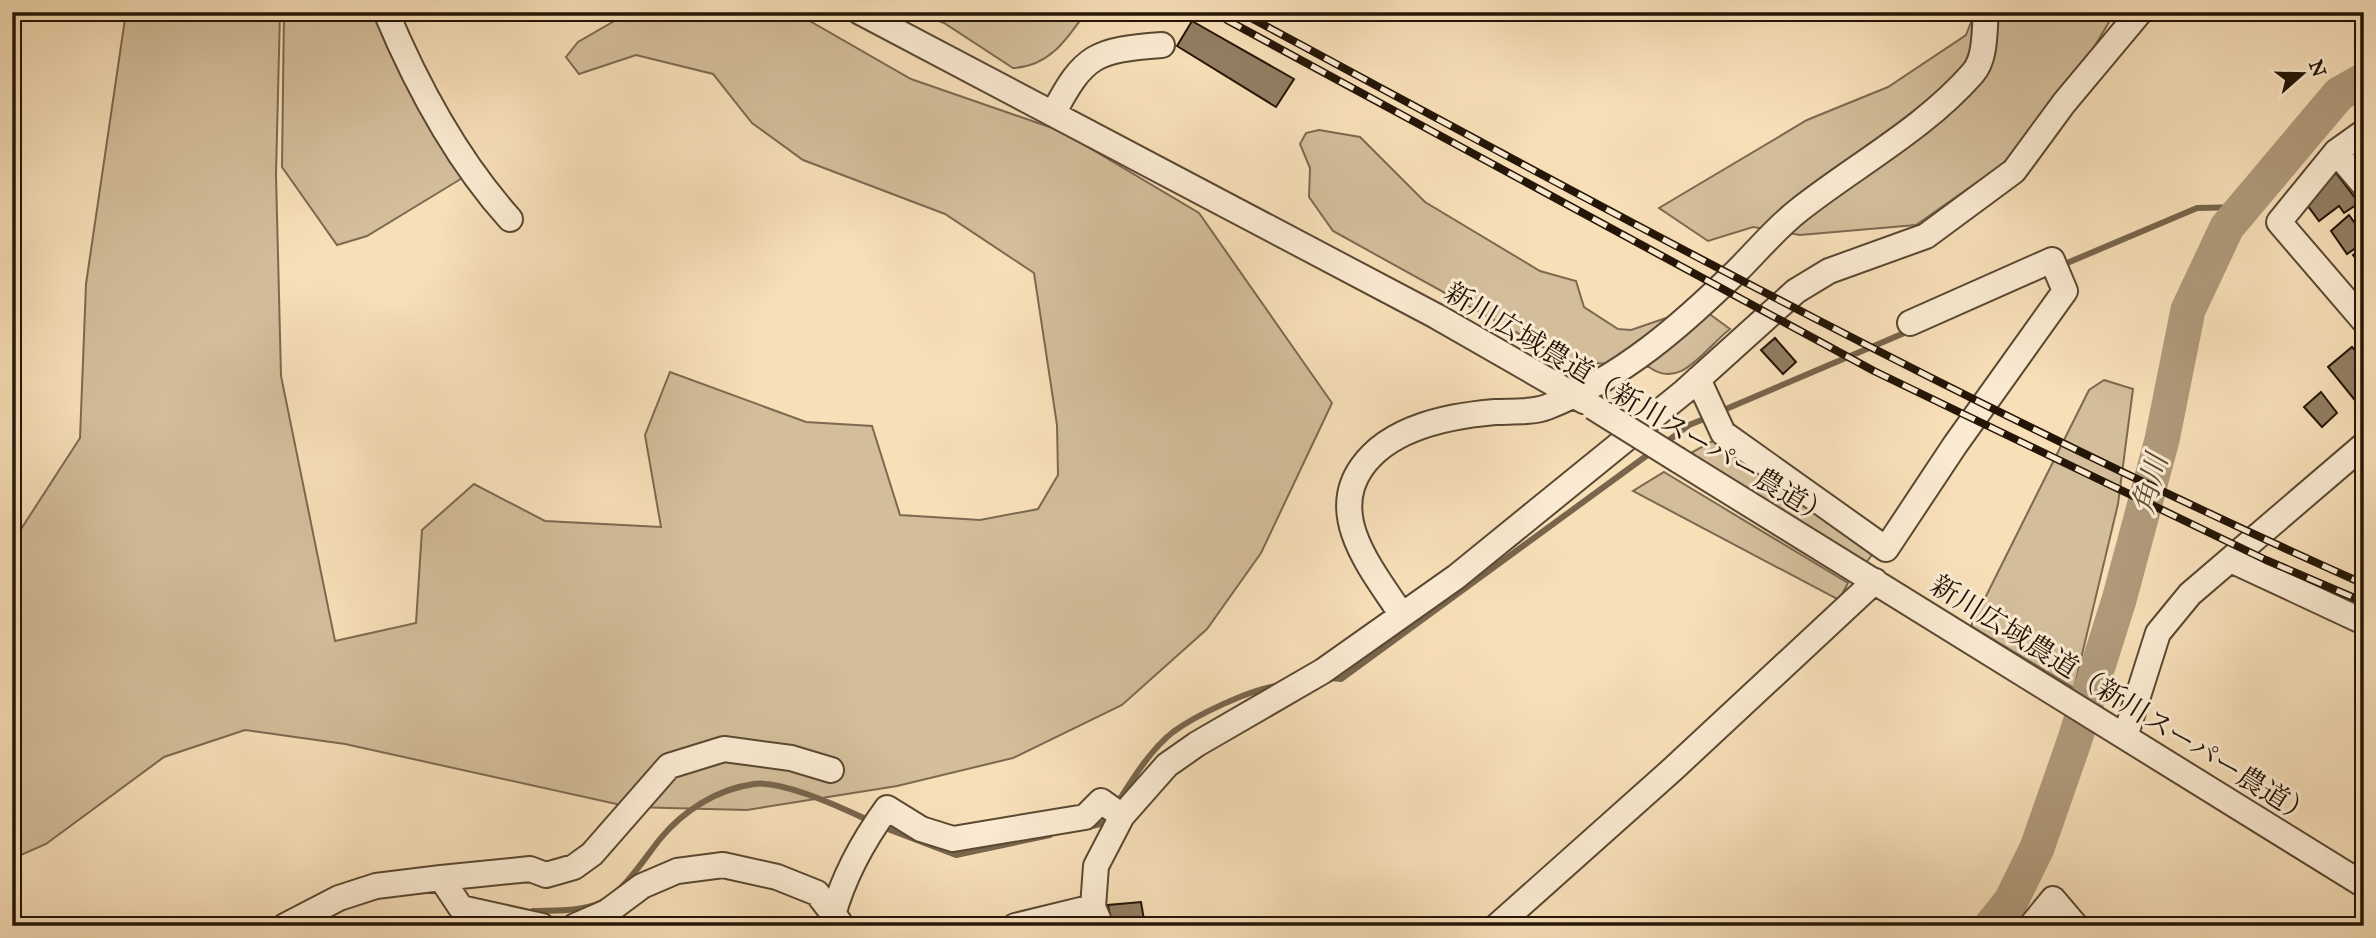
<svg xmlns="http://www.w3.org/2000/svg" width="2376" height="938" font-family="'IM FELL Great Primer','Noto Serif JP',serif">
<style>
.green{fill:#d3bd9a;stroke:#7c6950;stroke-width:2}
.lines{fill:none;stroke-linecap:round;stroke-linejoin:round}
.stream{stroke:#78654c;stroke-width:6}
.river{stroke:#b09a7b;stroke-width:35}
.building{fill:#927e63;stroke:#251506;stroke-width:2}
.minor-casing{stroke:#5a4832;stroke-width:28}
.minor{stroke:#faead1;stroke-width:24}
.rail-casing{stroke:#251506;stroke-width:8}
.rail{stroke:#faead1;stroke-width:5;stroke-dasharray:16;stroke-linecap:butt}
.minor-bridge-casing{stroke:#5a4832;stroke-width:28;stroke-linecap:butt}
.minor-bridge{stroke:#faead1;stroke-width:24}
.labels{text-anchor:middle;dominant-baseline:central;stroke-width:6;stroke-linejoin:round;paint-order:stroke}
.street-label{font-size:28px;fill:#251506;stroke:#faead1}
.water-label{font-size:30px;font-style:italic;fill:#5d4a35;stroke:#faead1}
</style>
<rect width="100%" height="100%" fill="#f7dfb8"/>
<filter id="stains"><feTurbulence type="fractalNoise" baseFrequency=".00286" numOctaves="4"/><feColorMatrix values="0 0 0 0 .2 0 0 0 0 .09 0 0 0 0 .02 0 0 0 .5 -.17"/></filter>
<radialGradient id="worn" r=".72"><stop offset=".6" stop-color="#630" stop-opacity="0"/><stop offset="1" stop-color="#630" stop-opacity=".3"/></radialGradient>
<path class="green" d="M 126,12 L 280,12 L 276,175 L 281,376 L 335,641 L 416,623 L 422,530 L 474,484 L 545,521 L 661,527 L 645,435 L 670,372 L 806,422 L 872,426 L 900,515 L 980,520 L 1038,509 L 1058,475 L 1057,425 L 1034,273 L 945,214 L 803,160 L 752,123 L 713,74 L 636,55 L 579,74 L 566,57 L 578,42 L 630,12 L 794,12 L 911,79 L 1061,131 L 1199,213 L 1332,403 L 1261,553 L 1207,629 L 1122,705 L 1013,758 L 897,786 L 747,810 L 630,807 L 345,744 L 245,730 L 164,757 L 46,844 L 12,859 L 12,543 L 80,438 L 86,284 Z
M 284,12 L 379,12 L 464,177 L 367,236 L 337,245 L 282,167 Z
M 916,12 L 1086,12 C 1067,39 1049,67 1013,68 L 944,23 Z
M 1975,12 L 2115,12 L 2040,138 L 1916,225 L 1800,235 L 1753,227 L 1708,241 L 1659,208 L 1807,120 L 1888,87 L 1966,35 Z
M 1319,130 L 1360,137 L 1425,202 L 1540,271 L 1576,281 L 1584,307 L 1618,329 L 1631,330 L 1669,317 L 1689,299 L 1730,329 C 1705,348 1681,391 1649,367 L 1568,361 L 1333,231 L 1309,197 L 1310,168 L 1300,144 L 1306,133 Z
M 2104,380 L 2133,389 L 2118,504 L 2074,688 L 1971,626 L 2089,390 Z
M 1718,438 L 1875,551 L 1865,564 L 1689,454 Z
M 1664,472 L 1848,583 L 1839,600 L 1633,491 Z"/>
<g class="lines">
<path class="stream" d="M 2060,266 L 2197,208 L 2243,207
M 1719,412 L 1909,331
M 1665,443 L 1689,425 L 1709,417
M 1329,678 L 1341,679 L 1653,451
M 1116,805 C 1132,780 1150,750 1173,732 C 1196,715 1249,690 1276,686
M 880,826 L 956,855 L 1050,835
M 1088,827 L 1104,823 L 1110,814
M 533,911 C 555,910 582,912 602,902 C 625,890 644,859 660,839 C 683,811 717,789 754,784 C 783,780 843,808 870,821"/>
<path class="river" d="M 1991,926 L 2011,901 L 2037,848 L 2074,742 L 2119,600 L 2162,440 L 2188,310 L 2227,227 L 2339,94 L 2364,80"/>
</g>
<path class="building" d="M 1192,21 L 1294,79 L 1276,107 L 1177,46 Z
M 2336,173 L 2359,203 L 2344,213 L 2339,206 L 2319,221 L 2305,202 Z
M 2349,215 L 2364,236 L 2364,242 L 2347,254 L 2331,231 Z
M 2364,247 L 2364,269 L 2353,255 Z
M 1775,338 L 1796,362 L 1783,374 L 1761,350 Z
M 2352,347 L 2364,360 L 2364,391 L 2354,399 L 2328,367 Z
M 2321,392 L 2337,413 L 2322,427 L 2304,407 Z
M 1141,902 L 1145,926 L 1112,926 L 1108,905 Z"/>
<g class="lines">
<g class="minor-casing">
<path id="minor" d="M 386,12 C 417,86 456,159 510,219
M 860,12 L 1436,316 L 1584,401
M 1053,114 C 1084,54 1096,50 1162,45
M 2364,132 L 2336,152 L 2279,222 L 2364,321
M 2336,152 L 2364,185
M 1698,379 L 1723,433 L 1886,549 L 1955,445 L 2065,291 L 2052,260 L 1910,323
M 1678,460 L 2364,885
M 2231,560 L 2364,622
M 1401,614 C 1374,572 1326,517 1362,467 C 1390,427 1448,416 1495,412 C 1510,411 1532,413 1547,407 C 1622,378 1682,325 1738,270 C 1758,250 1777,227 1799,210 C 1856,165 1924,129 1973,73 C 1986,58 1984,32 1986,12
M 2125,737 L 2158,633 L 2190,594 L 2364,445
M 441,878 L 530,869 L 546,875 L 574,867 L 592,854 L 669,766 L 724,749 L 791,758 L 831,770
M 833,915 C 844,875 863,841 887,808 L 921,829 L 953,839 L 1085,817 L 1101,801 L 1122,816
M 285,926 L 339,898 L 376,886 L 441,878 L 461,908 L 542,926
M 575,926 L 607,912 L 642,886 L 677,871 L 723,865 L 777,877 L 817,893 L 840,923
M 1015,926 L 1093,907
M 1101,926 L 1093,907 L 1096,866 L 1122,816 L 1167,765 L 1197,744 L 1323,671 L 1456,577 L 1685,391 L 1796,291 L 1829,271 L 1926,236 L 2014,171 L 2064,103 L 2140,12
M 1497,926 L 1673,769 L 1875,581
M 2031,926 L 2053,899 L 2076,926"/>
</g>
<use href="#minor" class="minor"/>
<g class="rail-casing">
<path id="rail" d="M 1240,12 C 1610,212 1979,413 2364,584
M 1227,20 L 1874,371 L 2266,560 L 2364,602"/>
</g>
<use href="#rail" class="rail"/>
<g class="minor-bridge-casing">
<path id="minor-bridge" d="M 1593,407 L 1678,460"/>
</g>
<use href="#minor-bridge" class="minor-bridge"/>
</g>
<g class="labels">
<g class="street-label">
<text transform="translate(1638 404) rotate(31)">新川広域農道（新川スーパー農道）</text>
<text transform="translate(2122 700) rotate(32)">新川広域農道（新川スーパー農道）</text>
</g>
<g class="water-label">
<text transform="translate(2150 484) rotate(-75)">角川</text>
</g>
</g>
<rect width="2376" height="938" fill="none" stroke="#f7dfb8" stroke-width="42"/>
<rect x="14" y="14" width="2348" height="910" fill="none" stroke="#251506" stroke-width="3.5"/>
<rect x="21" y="21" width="2334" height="896" fill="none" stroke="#251506" stroke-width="2"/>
<g transform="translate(2302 74) rotate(70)" stroke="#faead1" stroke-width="5" paint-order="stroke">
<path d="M0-5L12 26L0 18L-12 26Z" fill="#251506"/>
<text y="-10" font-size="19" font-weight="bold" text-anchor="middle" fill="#251506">N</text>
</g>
<rect width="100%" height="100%" filter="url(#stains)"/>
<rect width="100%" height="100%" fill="url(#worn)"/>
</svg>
